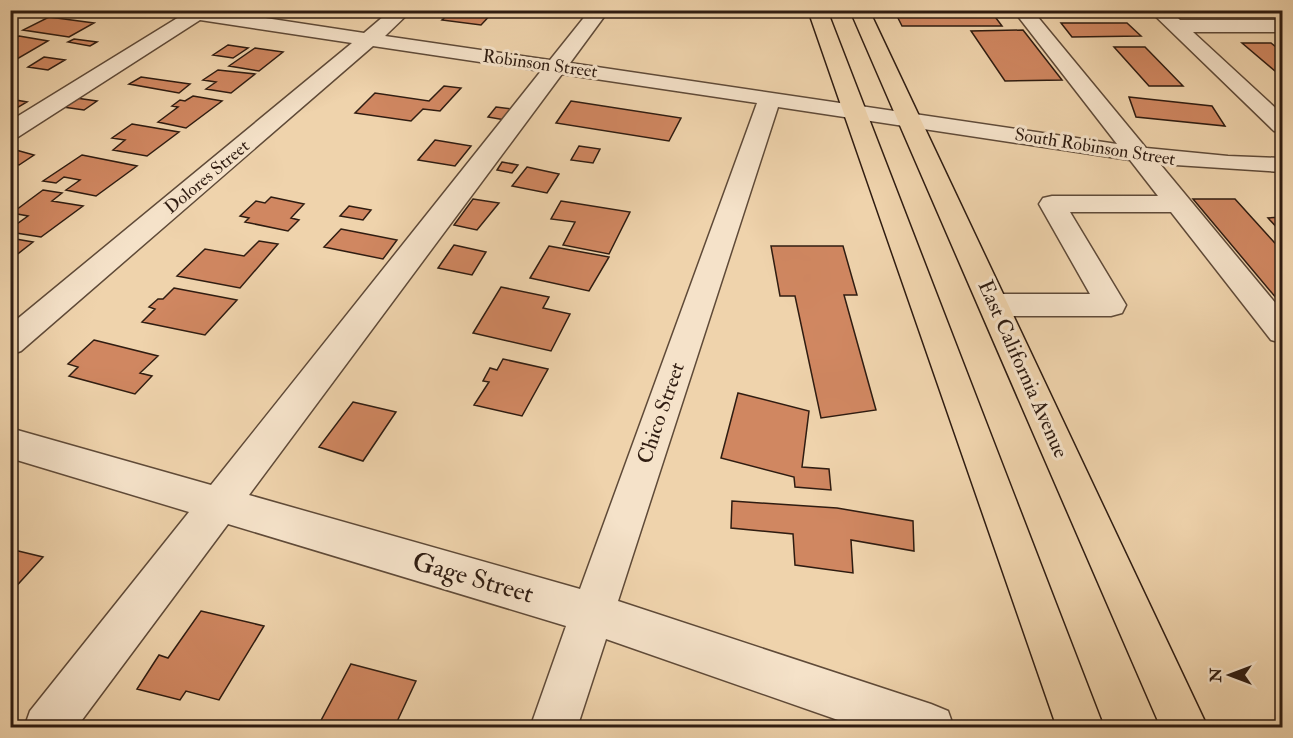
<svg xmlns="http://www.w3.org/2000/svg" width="1293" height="738" font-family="'IM FELL Double Pica',serif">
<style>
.building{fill:#d08761;stroke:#2f1c11;stroke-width:1.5}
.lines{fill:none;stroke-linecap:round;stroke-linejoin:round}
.minor-casing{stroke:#5f4a38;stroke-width:3}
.major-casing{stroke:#2f1c11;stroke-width:3}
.minor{fill:#f5e2c9;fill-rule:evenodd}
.major{fill:#efd3ac;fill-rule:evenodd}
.labels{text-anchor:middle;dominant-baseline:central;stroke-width:6;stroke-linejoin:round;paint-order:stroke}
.far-street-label{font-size:18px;fill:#2f1c11;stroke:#f5e2c9}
.street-label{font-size:21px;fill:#2f1c11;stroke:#f5e2c9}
.near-street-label{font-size:26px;fill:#2f1c11;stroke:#f5e2c9}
</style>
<rect width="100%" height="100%" fill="#efd3ac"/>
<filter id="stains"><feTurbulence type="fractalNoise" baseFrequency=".00333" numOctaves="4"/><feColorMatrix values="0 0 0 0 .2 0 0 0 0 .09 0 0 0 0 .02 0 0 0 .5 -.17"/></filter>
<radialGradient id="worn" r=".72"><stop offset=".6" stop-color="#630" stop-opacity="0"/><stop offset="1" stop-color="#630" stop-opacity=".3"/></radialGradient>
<path class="building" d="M 453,10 L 495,10 L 481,25 L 442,20 Z
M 894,10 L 990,10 L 1002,26 L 902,26 Z
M 49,17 L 94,23 L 69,37 L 23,30 Z
M 1061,23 L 1127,23 L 1141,36 L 1072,37 Z
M 1023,30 L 1062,80 L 1005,81 L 971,31 Z
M 19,36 L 48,41 L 17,59 L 10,58 L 10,41 Z
M 74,39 L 97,42 L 90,46 L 68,42 Z
M 1242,43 L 1271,43 L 1282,52 L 1282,77 Z
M 228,45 L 248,48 L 233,58 L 213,55 Z
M 1114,47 L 1145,47 L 1183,86 L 1149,86 Z
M 255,48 L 283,52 L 259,71 L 229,66 Z
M 44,57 L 65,60 L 48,70 L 28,67 Z
M 218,70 L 255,74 L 231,93 L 206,89 L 216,82 L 203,80 Z
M 141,77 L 190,84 L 179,93 L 129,84 Z
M 444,86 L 461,88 L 440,111 L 423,109 L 411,121 L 355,113 L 375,93 L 429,101 Z
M 193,96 L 222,101 L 186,128 L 158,122 L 178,107 L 172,106 L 180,100 L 185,101 Z
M 1129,97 L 1212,106 L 1225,126 L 1136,117 Z
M 76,98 L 97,101 L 84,110 L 63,107 Z
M 10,99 L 27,102 L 10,112 Z
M 571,101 L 681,118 L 669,141 L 556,123 Z
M 496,107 L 513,109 L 505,120 L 488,117 Z
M 132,124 L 179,132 L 147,156 L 113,150 L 125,140 L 112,138 Z
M 435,140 L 471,146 L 455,166 L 418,160 Z
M 579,146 L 600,149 L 593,163 L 571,160 Z
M 16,150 L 34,155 L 19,165 L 10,163 L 10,154 Z
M 82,155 L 137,166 L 96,196 L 66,190 L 80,180 L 64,177 L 56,183 L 43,181 Z
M 502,162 L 518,165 L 512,173 L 497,170 Z
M 527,167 L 559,174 L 547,193 L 512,186 Z
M 43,190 L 62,193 L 52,201 L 83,206 L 41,237 L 10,232 L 10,229 L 28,216 L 12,213 Z
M 271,197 L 304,204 L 291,218 L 299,220 L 288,231 L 245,222 L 249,218 L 240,216 L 256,201 L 265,203 Z
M 473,199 L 499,203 L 477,230 L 454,225 Z
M 1193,199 L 1235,199 L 1282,251 L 1282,305 Z
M 561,201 L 630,212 L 609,254 L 563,245 L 575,222 L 551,219 Z
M 349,206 L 371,210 L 363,220 L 340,216 Z
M 1282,217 L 1282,233 L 1268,218 Z
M 341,229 L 397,240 L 383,259 L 324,247 Z
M 10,238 L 33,242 L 10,260 Z
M 259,241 L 278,244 L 240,288 L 177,276 L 205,249 L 244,256 Z
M 454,245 L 486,252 L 472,275 L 438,268 Z
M 549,246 L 609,257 L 589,291 L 530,278 Z
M 771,246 L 843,246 L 857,295 L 844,295 L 876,410 L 821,418 L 795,296 L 780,296 Z
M 501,287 L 549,297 L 543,308 L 570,314 L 551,351 L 473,333 Z
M 174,288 L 237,300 L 205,335 L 142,322 L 155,309 L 149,307 L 158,299 L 163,299 Z
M 94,340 L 158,356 L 140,373 L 152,376 L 135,394 L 69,376 L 78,367 L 68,364 Z
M 503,359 L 548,369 L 522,416 L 474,405 L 489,382 L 483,381 L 490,368 L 497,370 Z
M 738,393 L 809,411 L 802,467 L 829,469 L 831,490 L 795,487 L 794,477 L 721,458 Z
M 353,402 L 396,412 L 363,461 L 319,447 Z
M 732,501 L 837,508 L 913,521 L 914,551 L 851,540 L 853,573 L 795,565 L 793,534 L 731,528 Z
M 10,549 L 43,557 L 10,593 Z
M 201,611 L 264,626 L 219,700 L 186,691 L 180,700 L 137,689 L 159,655 L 168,658 Z
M 351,664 L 416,681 L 394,728 L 317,728 Z"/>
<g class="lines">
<g class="minor-casing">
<path id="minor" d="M 162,10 L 213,10 L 364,33 L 391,10 L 412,10 L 385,36 L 550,60 L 590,10 L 609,10 L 570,63 L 1117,144 L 1013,10 L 1032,10 L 1146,148 L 1228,156 L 1282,158 L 1282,172 L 1160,164 L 1282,311 L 1282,343 L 1271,340 L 1171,212 L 1070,212 L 1126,305 L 1122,313 L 1111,316 L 994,316 L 983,313 L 979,305 L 983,297 L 994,294 L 1090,294 L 1039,204 L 1043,198 L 1052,196 L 1158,196 L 1130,160 L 778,107 L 618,601 L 931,704 L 948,711 L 954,728 L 861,728 L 606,639 L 577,728 L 530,728 L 566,626 L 228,524 L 76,728 L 24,728 L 30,711 L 189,512 L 10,458 L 10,428 L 211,485 L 541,71 L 373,46 L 21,351 L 10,355 L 10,325 L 352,43 L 200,20 L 18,137 L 10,139 L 10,121 L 179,17 L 164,14 ZM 562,74 L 757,103 L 580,589 L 249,495 Z
M 1149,10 L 1170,10 L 1180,20 L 1282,20 L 1282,32 L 1193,32 L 1282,114 L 1282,133 L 1274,131 Z"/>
</g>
<g class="major-casing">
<path id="major" d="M 808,10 L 827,10 L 1104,728 L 1057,728 Z
M 850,10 L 869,10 L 1208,728 L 1161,728 Z"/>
</g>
<use href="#minor" class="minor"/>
<use href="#major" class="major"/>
</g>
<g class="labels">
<g class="far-street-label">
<text transform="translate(540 64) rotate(8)">Robinson Street</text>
<text transform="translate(1095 147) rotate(9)">South Robinson Street</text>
<text transform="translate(207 177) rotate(-40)">Dolores Street</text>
</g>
<g class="street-label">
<text transform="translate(1023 369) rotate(66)">East California Avenue</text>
<text transform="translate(661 413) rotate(-71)">Chico Street</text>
</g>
<g class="near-street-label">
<text transform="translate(473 578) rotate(16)">Gage Street</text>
</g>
</g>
<rect width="1293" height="738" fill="none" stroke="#efd3ac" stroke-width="36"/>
<rect x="12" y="12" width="1269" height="714" fill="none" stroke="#2f1c11" stroke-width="3"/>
<rect x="18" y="18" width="1257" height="702" fill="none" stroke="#2f1c11" stroke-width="1.5"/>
<g transform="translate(1230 675) rotate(270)" stroke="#f5e2c9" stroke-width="4.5" paint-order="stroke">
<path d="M0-4.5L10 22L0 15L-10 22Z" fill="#2f1c11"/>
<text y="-9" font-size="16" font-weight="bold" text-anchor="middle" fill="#2f1c11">N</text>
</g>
<rect width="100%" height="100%" filter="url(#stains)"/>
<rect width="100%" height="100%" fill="url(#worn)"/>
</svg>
